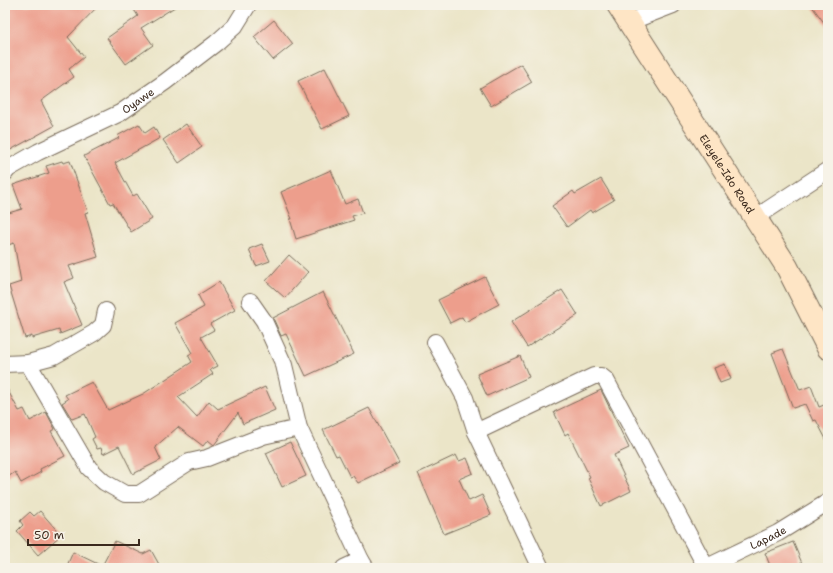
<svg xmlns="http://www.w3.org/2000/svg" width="833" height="573" font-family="'Shantell Sans',sans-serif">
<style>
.building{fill:#ed9e8c}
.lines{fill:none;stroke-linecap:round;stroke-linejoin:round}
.street-casing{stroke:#796b5a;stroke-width:18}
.secondary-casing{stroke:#796b5a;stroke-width:24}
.street{stroke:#fff;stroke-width:16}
.secondary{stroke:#fee5c5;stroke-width:22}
.labels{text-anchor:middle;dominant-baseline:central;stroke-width:3;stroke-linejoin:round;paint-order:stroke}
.street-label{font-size:11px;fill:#3b2a1e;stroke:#f7f3e8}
</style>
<rect width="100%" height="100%" fill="#f7f3e8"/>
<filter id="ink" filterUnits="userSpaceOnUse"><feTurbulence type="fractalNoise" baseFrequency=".025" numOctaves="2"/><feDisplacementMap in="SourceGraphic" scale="8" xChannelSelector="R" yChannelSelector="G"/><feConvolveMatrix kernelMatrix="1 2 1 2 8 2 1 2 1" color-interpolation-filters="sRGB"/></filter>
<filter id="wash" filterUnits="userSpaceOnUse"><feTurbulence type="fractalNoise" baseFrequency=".012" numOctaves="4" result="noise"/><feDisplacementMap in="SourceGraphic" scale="16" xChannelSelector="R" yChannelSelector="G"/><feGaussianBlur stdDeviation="0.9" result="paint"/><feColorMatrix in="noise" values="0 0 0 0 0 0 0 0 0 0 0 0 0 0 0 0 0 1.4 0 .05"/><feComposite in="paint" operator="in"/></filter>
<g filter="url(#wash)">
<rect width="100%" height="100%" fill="#ebe5c8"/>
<g id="blocks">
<path class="building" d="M 5,5 L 99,5 L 68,37 L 84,57 L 69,69 L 74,77 L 41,101 L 54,126 L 5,153 Z
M 131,5 L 178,5 L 141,28 L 153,45 L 126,64 L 107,38 L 138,16 Z
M 811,5 L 828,5 L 828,28 Z
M 274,20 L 293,44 L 273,60 L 254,37 Z
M 521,64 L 532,82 L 491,106 L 480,88 Z
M 325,68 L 349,116 L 322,129 L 298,81 Z
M 139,124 L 145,133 L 154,127 L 160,138 L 115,163 L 133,196 L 137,194 L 152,219 L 131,232 L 113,203 L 110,204 L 84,156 L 119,138 L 117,136 Z
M 186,124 L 202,147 L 179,163 L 163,140 Z
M 62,161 L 63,163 L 70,161 L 88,212 L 85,213 L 98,257 L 69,266 L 74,278 L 64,282 L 82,325 L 60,334 L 59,330 L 32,338 L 32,336 L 25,338 L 9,286 L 21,282 L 14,243 L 5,246 L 5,214 L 22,209 L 13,185 L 49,173 L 46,166 Z
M 331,170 L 345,204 L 358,199 L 363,213 L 352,216 L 354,220 L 296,239 L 290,219 L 292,219 L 281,192 Z
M 601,179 L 614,200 L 592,213 L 590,210 L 567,227 L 552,206 L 573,191 L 575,194 Z
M 262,244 L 270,261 L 256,266 L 249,249 Z
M 289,255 L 308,272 L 285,298 L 266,281 Z
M 485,277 L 499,304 L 465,322 L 462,317 L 450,323 L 438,300 Z
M 219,282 L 235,310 L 210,324 L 214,330 L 201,337 L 218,366 L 210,370 L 213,374 L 178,397 L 197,417 L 209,401 L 218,409 L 265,387 L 275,410 L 243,424 L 238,413 L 214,445 L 208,440 L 203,446 L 178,427 L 155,447 L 161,460 L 133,474 L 119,446 L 103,454 L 101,448 L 97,449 L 92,439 L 95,437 L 85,414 L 72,419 L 62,403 L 68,399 L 65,395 L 92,382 L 108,410 L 143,394 L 192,362 L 188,355 L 192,353 L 175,323 L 204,307 L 198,295 Z
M 562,290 L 578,315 L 527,347 L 511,322 Z
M 323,292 L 354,354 L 306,376 L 286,334 L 281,336 L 273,318 Z
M 783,349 L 800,390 L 811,386 L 819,407 L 824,405 L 828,412 L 828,443 L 816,420 L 813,421 L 805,404 L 793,408 L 772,353 Z
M 520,356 L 529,377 L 487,396 L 477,374 Z
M 725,364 L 731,379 L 720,383 L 714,368 Z
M 5,385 L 19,411 L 24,409 L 30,421 L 46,412 L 55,429 L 51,431 L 65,456 L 40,469 L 41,472 L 21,483 L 15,472 L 5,479 Z
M 601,390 L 629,448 L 614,455 L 631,491 L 601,506 L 588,478 L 590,477 L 568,433 L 565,435 L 554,412 Z
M 369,408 L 399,463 L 358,483 L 353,476 L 350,477 L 339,455 L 336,456 L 323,430 Z
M 290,442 L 306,476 L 282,487 L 266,453 Z
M 456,455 L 459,461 L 467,458 L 473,473 L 459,479 L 469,501 L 482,495 L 491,515 L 444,534 L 418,473 Z
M 40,511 L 61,535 L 38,555 L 17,531 L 23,525 L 20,521 L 30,512 L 34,516 Z
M 115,541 L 143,554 L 151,550 L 161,568 L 66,568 L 73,552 L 102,566 Z
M 793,542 L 804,568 L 771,568 L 765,553 Z"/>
</g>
</g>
<g filter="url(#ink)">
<use href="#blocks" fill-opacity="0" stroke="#796b5a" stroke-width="1"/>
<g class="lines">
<g class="street-casing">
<g id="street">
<path d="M 629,22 L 673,5"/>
<path id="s1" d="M 5,173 L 8,169 L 38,152 L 120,113 L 165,82 L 216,43 L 235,26 L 248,5"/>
<path d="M 755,218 L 828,170"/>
<path d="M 250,301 L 264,321 L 284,365 L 299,428 L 361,560"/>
<path d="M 435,342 L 465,398 L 476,432 L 541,568"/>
<path d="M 28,363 L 89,468 L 104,482 L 125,494 L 139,494 L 189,462 L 207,458 L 263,436 L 299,428"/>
<path d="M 5,364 L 28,363 L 54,356 L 94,333 L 103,325 L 106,311"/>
<path d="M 476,432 L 594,376 L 601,376 L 606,380 L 706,567"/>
<path d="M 344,568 L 361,560 L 366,568"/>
<path id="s2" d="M 705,568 L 778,533 L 828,502"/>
</g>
</g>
<g class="secondary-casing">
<g id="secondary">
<path id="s3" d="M 618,5 L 787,267 L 828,348"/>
</g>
</g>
<use href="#street" class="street"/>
<use href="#secondary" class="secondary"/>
</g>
</g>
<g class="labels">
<g class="street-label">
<text stroke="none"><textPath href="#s1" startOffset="152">Oyawe</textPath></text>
<text stroke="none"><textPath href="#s3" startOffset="201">Eleyele-Ido Road</textPath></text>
<text stroke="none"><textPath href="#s2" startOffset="70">Lapade</textPath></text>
</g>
</g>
<rect width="833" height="573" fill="none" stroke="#f7f3e8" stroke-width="20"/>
<path d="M28 539v6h111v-6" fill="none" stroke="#3b2a1e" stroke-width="2"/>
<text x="34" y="539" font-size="12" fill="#3b2a1e" stroke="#f7f3e8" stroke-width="3" paint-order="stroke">50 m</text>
</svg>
